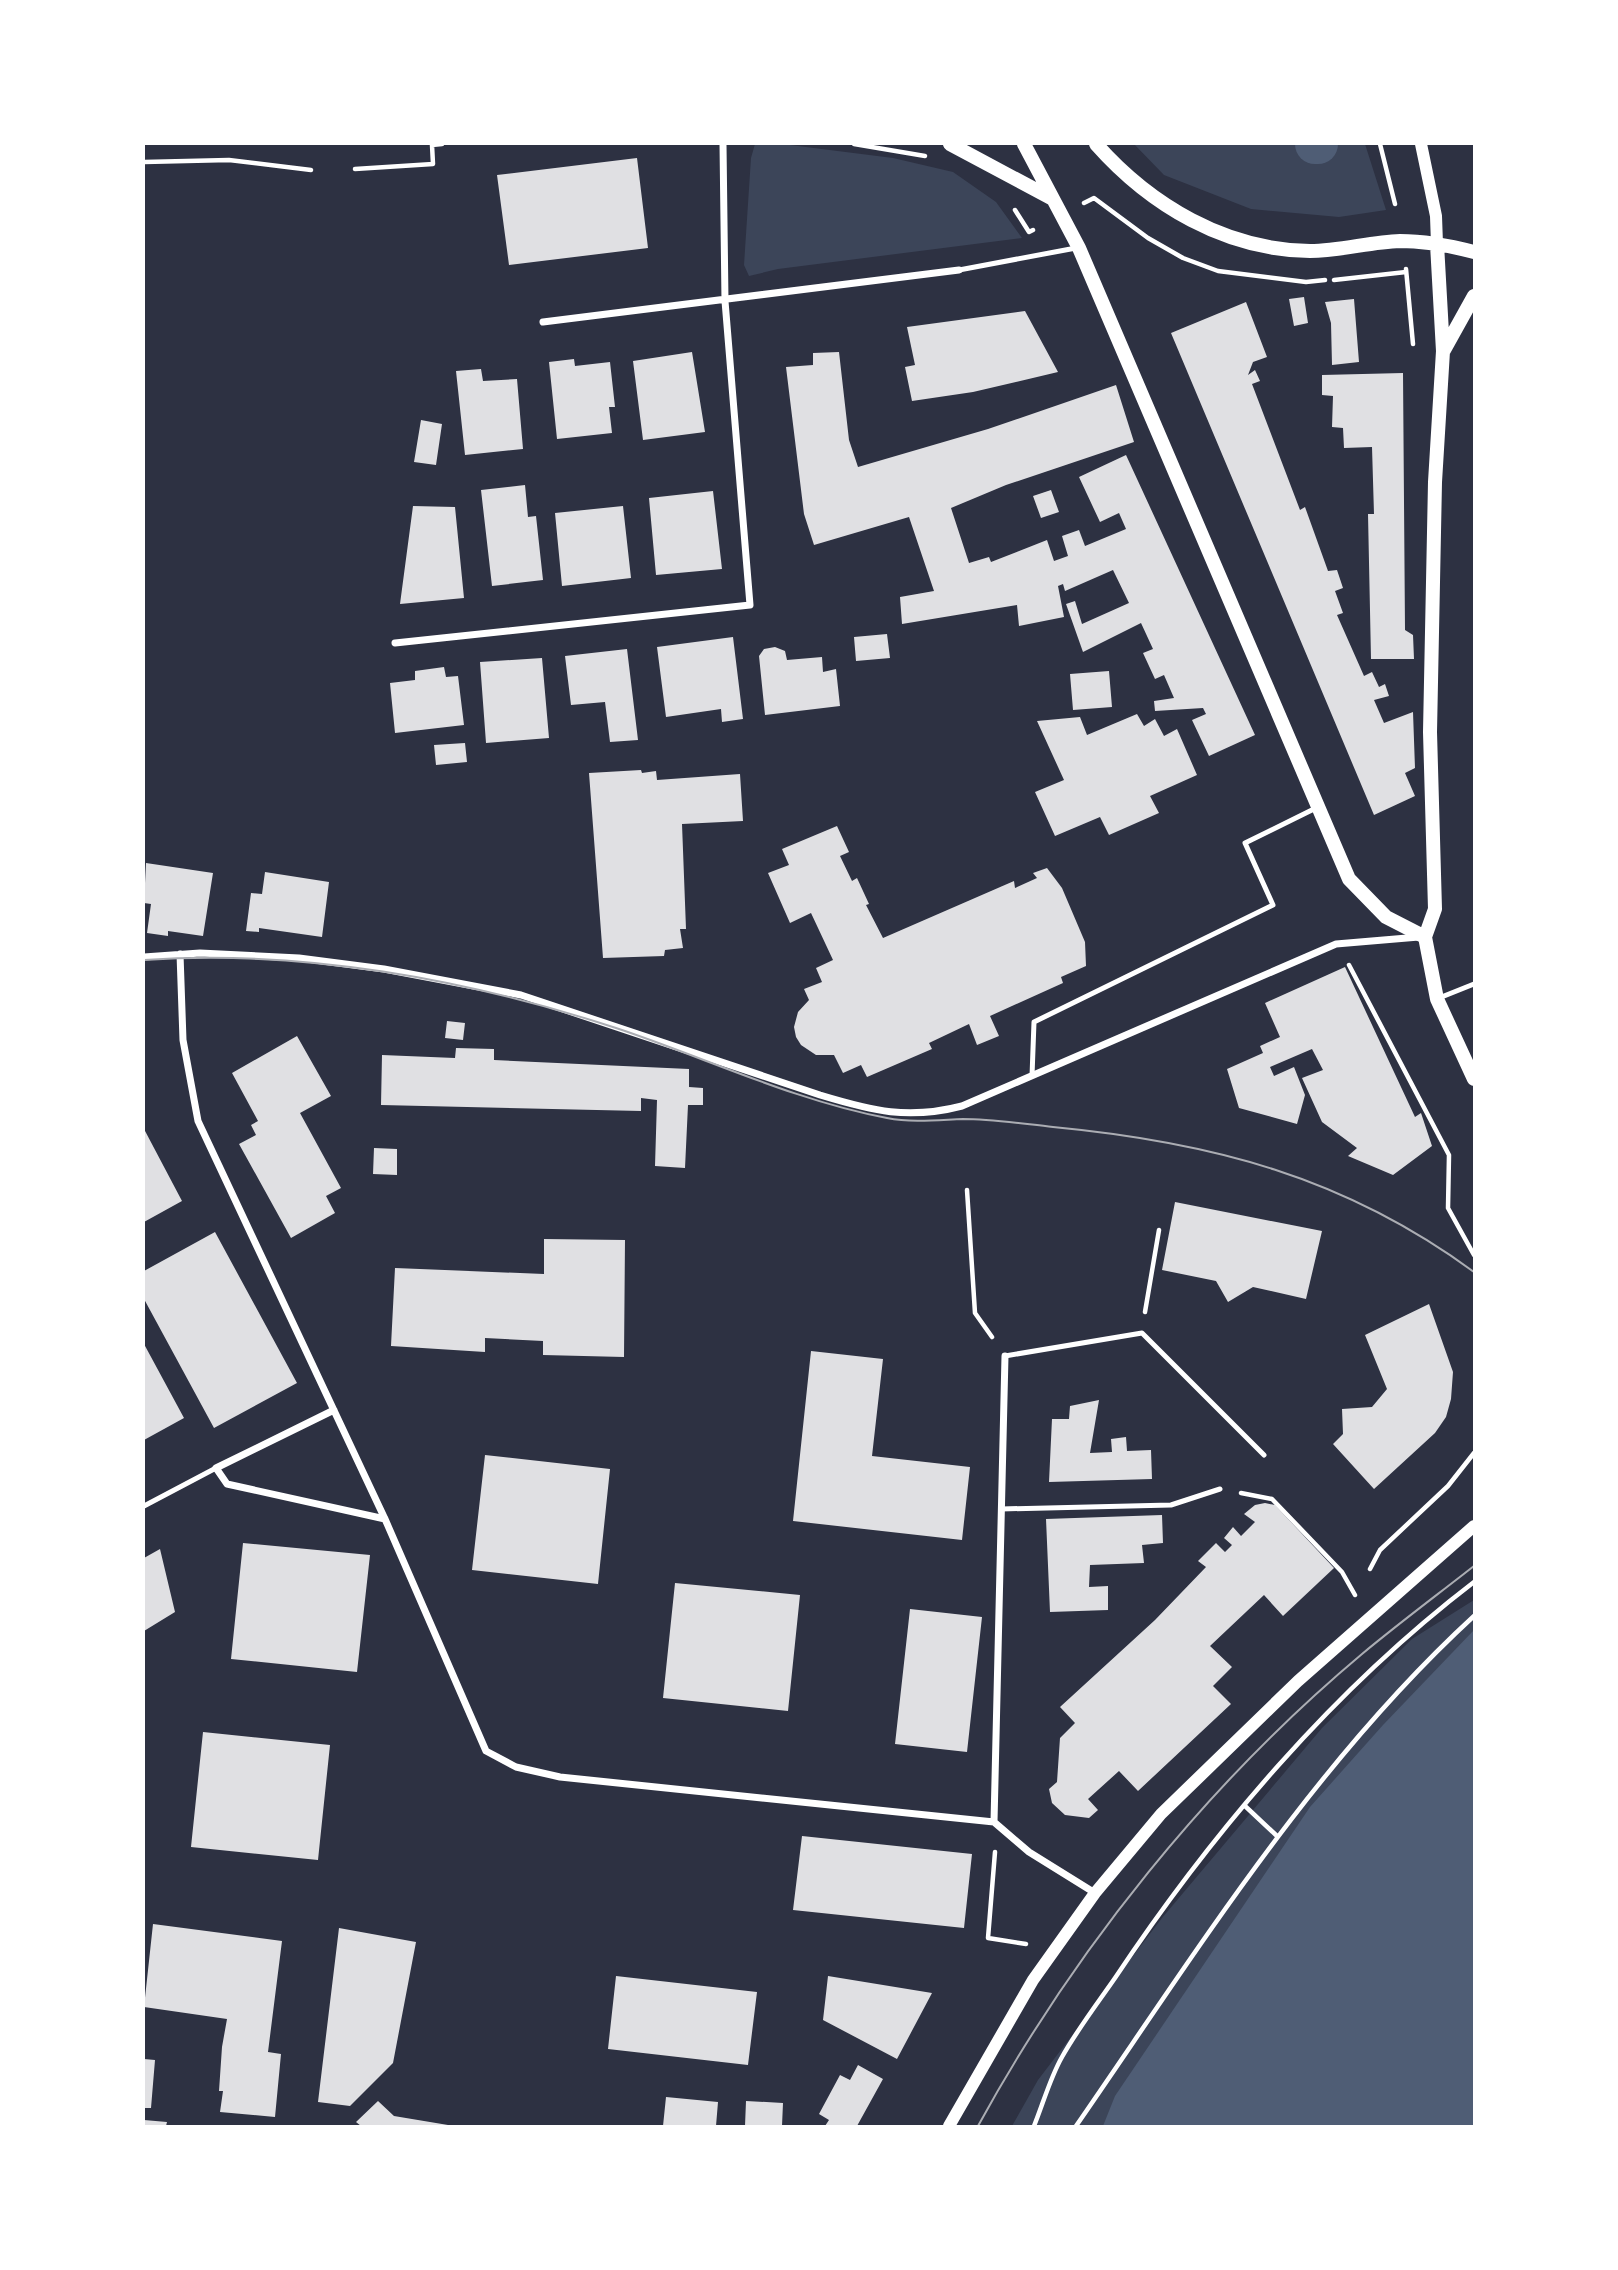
<svg xmlns="http://www.w3.org/2000/svg" width="1618" height="2270" font-family="Jost,sans-serif">
<style>
.green{fill:#3c4559}
.water{fill:#4f5d75}
.lines{fill:none;stroke-linecap:round;stroke-linejoin:round}
.canal{stroke:#4f5d75;stroke-width:40}
.building{fill:#e0e0e3}
.path{stroke:#fff;stroke-width:4.5}
.service{stroke:#fff;stroke-width:5}
.minor{stroke:#fff;stroke-width:7}
.tertiary{stroke:#fff;stroke-width:12}
.secondary{stroke:#fff;stroke-width:14}
.tram{stroke:#abadb3;stroke-width:2}
</style>
<rect width="100%" height="100%" fill="#2d3142"/>
<path class="green" d="M 755,144 L 782,144 L 893,158 L 953,172 L 996,202 L 1022,238 L 778,269 L 749,276 L 744,265 L 751,158 Z
M 1134,144 L 1365,144 L 1386,210 L 1339,217 L 1251,209 L 1164,175 Z
M 1474,1600 L 1474,2126 L 1012,2126 L 1038,2080 L 1162,1918 L 1322,1728 L 1412,1639 Z"/>
<path class="water" d="M 1474,1630 L 1474,2126 L 1103,2126 L 1115,2096 L 1310,1807 L 1383,1725 Z"/>
<g class="lines">
<path class="canal" d="M 1315,144 L 1318,144"/>
</g>
<path class="building" d="M 637,158 L 648,248 L 509,265 L 497,175 Z
M 1304,297 L 1308,323 L 1294,326 L 1289,299 Z
M 1354,299 L 1359,362 L 1332,365 L 1331,323 L 1325,302 Z
M 1246,302 L 1267,357 L 1253,362 L 1248,375 L 1255,370 L 1260,381 L 1252,384 L 1300,510 L 1305,507 L 1328,571 L 1337,570 L 1343,588 L 1335,591 L 1343,613 L 1337,615 L 1364,676 L 1372,672 L 1379,687 L 1385,684 L 1389,696 L 1374,700 L 1384,723 L 1413,712 L 1415,768 L 1405,773 L 1415,796 L 1374,815 L 1171,333 Z
M 1025,311 L 1058,372 L 973,392 L 912,401 L 905,367 L 915,365 L 907,327 Z
M 692,352 L 705,432 L 643,440 L 633,361 Z
M 839,352 L 849,440 L 858,467 L 988,429 L 1116,385 L 1134,442 L 1006,485 L 951,508 L 969,563 L 989,557 L 991,562 L 1047,540 L 1054,561 L 1068,556 L 1062,536 L 1079,530 L 1085,546 L 1126,529 L 1119,513 L 1100,522 L 1079,477 L 1126,455 L 1255,735 L 1209,756 L 1192,720 L 1206,714 L 1203,708 L 1155,711 L 1154,701 L 1174,698 L 1164,675 L 1155,679 L 1143,653 L 1153,649 L 1141,623 L 1083,652 L 1066,604 L 1075,601 L 1082,624 L 1129,603 L 1113,570 L 1065,591 L 1063,584 L 1058,586 L 1064,617 L 1019,626 L 1017,605 L 902,624 L 900,597 L 934,591 L 909,517 L 814,545 L 804,514 L 786,367 L 813,365 L 813,353 Z
M 574,359 L 575,366 L 610,362 L 615,407 L 609,407 L 612,433 L 557,439 L 549,362 Z
M 481,369 L 483,381 L 517,379 L 523,449 L 465,455 L 456,371 Z
M 1403,373 L 1405,630 L 1413,635 L 1414,659 L 1371,659 L 1368,514 L 1374,514 L 1372,447 L 1344,448 L 1343,428 L 1332,427 L 1333,396 L 1322,395 L 1322,375 Z
M 421,420 L 442,424 L 436,465 L 414,462 Z
M 525,485 L 528,517 L 536,516 L 543,580 L 492,586 L 481,490 Z
M 1051,490 L 1059,512 L 1041,518 L 1033,496 Z
M 713,491 L 722,569 L 656,575 L 649,498 Z
M 413,506 L 455,507 L 464,598 L 400,604 Z
M 623,506 L 631,578 L 562,586 L 555,513 Z
M 887,634 L 890,658 L 856,661 L 854,637 Z
M 733,637 L 743,719 L 722,722 L 721,709 L 666,717 L 657,647 Z
M 775,647 L 785,651 L 787,660 L 822,657 L 823,672 L 836,669 L 840,706 L 765,715 L 759,656 L 764,649 Z
M 627,649 L 638,740 L 610,742 L 605,702 L 571,705 L 565,656 Z
M 542,658 L 549,738 L 486,743 L 480,662 Z
M 444,667 L 446,677 L 458,676 L 464,725 L 395,733 L 390,683 L 415,680 L 415,671 Z
M 1109,671 L 1112,707 L 1073,710 L 1070,674 Z
M 1137,714 L 1144,726 L 1155,719 L 1164,736 L 1177,729 L 1197,775 L 1150,796 L 1159,813 L 1109,835 L 1100,817 L 1055,836 L 1035,792 L 1064,780 L 1037,721 L 1080,717 L 1087,735 Z
M 465,743 L 467,762 L 436,765 L 434,745 Z
M 641,770 L 642,773 L 656,771 L 657,780 L 740,774 L 743,821 L 682,824 L 686,929 L 680,929 L 683,948 L 665,950 L 664,956 L 603,958 L 589,773 Z
M 837,826 L 849,852 L 840,856 L 852,881 L 857,878 L 869,904 L 866,905 L 883,938 L 1014,881 L 1015,888 L 1037,878 L 1033,873 L 1047,868 L 1062,888 L 1085,942 L 1086,966 L 1061,977 L 1063,983 L 990,1016 L 999,1036 L 977,1045 L 969,1024 L 929,1043 L 932,1049 L 867,1077 L 861,1065 L 843,1073 L 834,1055 L 816,1055 L 801,1045 L 796,1037 L 794,1027 L 798,1012 L 809,1000 L 804,989 L 822,982 L 816,968 L 833,960 L 811,913 L 790,923 L 768,873 L 789,865 L 782,849 Z
M 146,863 L 213,873 L 203,936 L 168,931 L 168,936 L 147,933 L 151,904 L 144,903 Z
M 265,872 L 329,882 L 322,937 L 259,928 L 259,932 L 246,931 L 251,893 L 262,894 Z
M 1345,967 L 1415,1117 L 1421,1113 L 1432,1146 L 1393,1175 L 1348,1156 L 1357,1148 L 1322,1122 L 1302,1078 L 1323,1070 L 1312,1049 L 1270,1067 L 1274,1076 L 1294,1067 L 1305,1095 L 1297,1124 L 1239,1108 L 1227,1069 L 1263,1053 L 1260,1046 L 1280,1037 L 1265,1003 Z
M 447,1021 L 465,1023 L 463,1040 L 445,1038 Z
M 297,1036 L 331,1096 L 300,1113 L 341,1188 L 326,1196 L 335,1213 L 291,1238 L 239,1144 L 256,1135 L 251,1125 L 258,1121 L 232,1073 Z
M 456,1048 L 494,1049 L 494,1060 L 689,1069 L 689,1087 L 703,1088 L 703,1105 L 688,1105 L 685,1168 L 655,1166 L 657,1100 L 641,1098 L 641,1111 L 381,1105 L 382,1055 L 455,1058 Z
M 144,1129 L 182,1201 L 144,1222 Z
M 374,1148 L 397,1149 L 397,1175 L 373,1174 Z
M 1175,1202 L 1322,1231 L 1306,1299 L 1253,1287 L 1228,1302 L 1216,1281 L 1162,1270 Z
M 215,1232 L 297,1383 L 214,1428 L 144,1299 L 144,1271 Z
M 544,1239 L 625,1240 L 624,1357 L 543,1355 L 543,1341 L 485,1338 L 485,1352 L 391,1346 L 395,1268 L 544,1274 Z
M 1429,1304 L 1453,1372 L 1451,1399 L 1446,1417 L 1435,1433 L 1374,1489 L 1333,1444 L 1343,1434 L 1342,1409 L 1372,1407 L 1387,1389 L 1365,1335 Z
M 144,1344 L 184,1418 L 144,1440 Z
M 811,1351 L 883,1359 L 872,1456 L 970,1467 L 962,1540 L 793,1521 Z
M 1099,1400 L 1090,1453 L 1112,1452 L 1111,1439 L 1126,1437 L 1127,1451 L 1151,1450 L 1152,1479 L 1049,1482 L 1052,1419 L 1069,1419 L 1070,1406 Z
M 485,1455 L 610,1469 L 598,1584 L 472,1570 Z
M 1265,1503 L 1275,1505 L 1334,1568 L 1283,1616 L 1264,1595 L 1210,1646 L 1232,1667 L 1213,1686 L 1231,1704 L 1138,1791 L 1119,1771 L 1088,1799 L 1098,1810 L 1089,1818 L 1065,1815 L 1052,1803 L 1049,1789 L 1057,1782 L 1060,1738 L 1075,1723 L 1060,1707 L 1155,1620 L 1206,1567 L 1198,1561 L 1216,1543 L 1225,1552 L 1232,1545 L 1224,1538 L 1233,1527 L 1241,1536 L 1255,1522 L 1244,1514 L 1255,1505 Z
M 1162,1515 L 1163,1543 L 1142,1545 L 1144,1563 L 1090,1565 L 1089,1587 L 1108,1586 L 1108,1610 L 1050,1612 L 1046,1519 Z
M 243,1543 L 370,1555 L 357,1672 L 231,1659 Z
M 160,1549 L 175,1612 L 144,1631 L 144,1558 Z
M 675,1583 L 800,1595 L 788,1711 L 663,1698 Z
M 910,1609 L 982,1617 L 967,1752 L 895,1744 Z
M 203,1732 L 330,1745 L 318,1860 L 191,1847 Z
M 802,1836 L 972,1854 L 964,1928 L 793,1910 Z
M 153,1924 L 282,1941 L 268,2052 L 281,2054 L 275,2117 L 220,2112 L 223,2091 L 219,2091 L 222,2047 L 227,2019 L 144,2007 Z
M 339,1928 L 416,1942 L 393,2063 L 350,2106 L 318,2102 Z
M 616,1976 L 757,1992 L 748,2065 L 608,2049 Z
M 828,1976 L 932,1993 L 897,2059 L 823,2020 Z
M 144,2059 L 155,2060 L 151,2108 L 144,2108 Z
M 858,2065 L 883,2079 L 857,2126 L 825,2126 L 829,2120 L 819,2114 L 840,2075 L 850,2080 Z
M 666,2097 L 718,2102 L 716,2126 L 663,2126 Z
M 378,2101 L 394,2116 L 454,2126 L 361,2126 L 356,2122 Z
M 746,2101 L 783,2103 L 782,2126 L 745,2126 Z
M 144,2120 L 167,2122 L 166,2126 L 144,2126 Z"/>
<g class="lines">
<path class="path" d="M 854,144 L 925,156
M 1380,144 L 1395,204
M 144,162 L 229,160 L 311,170
M 355,169 L 433,164 L 432,145 L 442,144
M 1084,203 L 1094,198 L 1148,238 L 1183,258 L 1218,271 L 1306,282 L 1325,280
M 1015,210 L 1029,232 L 1033,230
M 1406,269 L 1413,344
M 1334,280 L 1406,272
M 1349,965 L 1449,1155 L 1448,1208 L 1474,1255
M 967,1190 L 975,1313 L 992,1337
M 1145,1312 L 1159,1230
M 1241,1493 L 1272,1499 L 1342,1572 L 1355,1595
M 1370,1569 L 1380,1550 L 1448,1486 L 1474,1453
M 1245,1806 L 1277,1836
M 995,1852 L 988,1938 L 1026,1944
M 1034,2126 C 1043,2104 1050,2078 1062,2057 C 1077,2030 1097,2004 1115,1978 C 1213,1831 1334,1689 1474,1582
M 1076,2126 C 1199,1948 1314,1763 1474,1616"/>
<path class="service" d="M 959,270 L 1076,248
M 1439,998 L 1474,984
M 1032,1076 L 1034,1022 L 1273,905 L 1245,843 L 1318,807
M 1005,1356 L 1142,1333 L 1264,1455
M 144,1506 L 216,1468
M 1001,1509 L 1171,1505 L 1220,1489"/>
<path class="minor" d="M 543,322 L 959,270
M 395,643 L 750,605 L 725,301 L 723,144
M 180,954 L 183,1040 L 198,1121 L 385,1519 L 486,1751 L 516,1767 L 560,1777 L 994,1822 L 1029,1852 L 1095,1893
M 144,957 L 200,953 L 299,958 L 384,969 L 521,995 L 820,1095 C 873,1111 908,1120 962,1106 L 1336,944 L 1419,937
M 334,1410 L 216,1468 L 227,1484 L 385,1519
M 994,1822 L 1005,1356"/>
<path class="tertiary" d="M 1421,144 L 1436,216 L 1437,244
M 949,2126 L 1033,1980 L 1095,1893 L 1161,1814 L 1298,1681 L 1474,1526"/>
<path class="secondary" d="M 950,144 L 1053,199
M 1024,144 L 1079,248 L 1349,879 L 1386,917 L 1425,937
M 1096,144 C 1150,205 1225,250 1310,251 C 1340,251 1370,242 1400,241 C 1425,241 1451,246 1474,252
M 1444,350 L 1474,296
M 1425,937 L 1435,909 L 1430,732 L 1435,482 L 1443,351 L 1437,244
M 1425,937 L 1437,999 L 1474,1079"/>
<path class="tram" d="M 144,960 C 302,949 466,979 616,1028 C 704,1057 795,1101 887,1118 C 912,1123 938,1120 963,1119 C 992,1119 1024,1124 1053,1127 C 1211,1142 1345,1177 1474,1272
M 978,2126 C 1075,1949 1207,1784 1362,1654 C 1398,1624 1437,1595 1474,1566"/>
</g>
<rect width="1618" height="2270" fill="none" stroke="#ffffff" stroke-width="290"/>
</svg>
